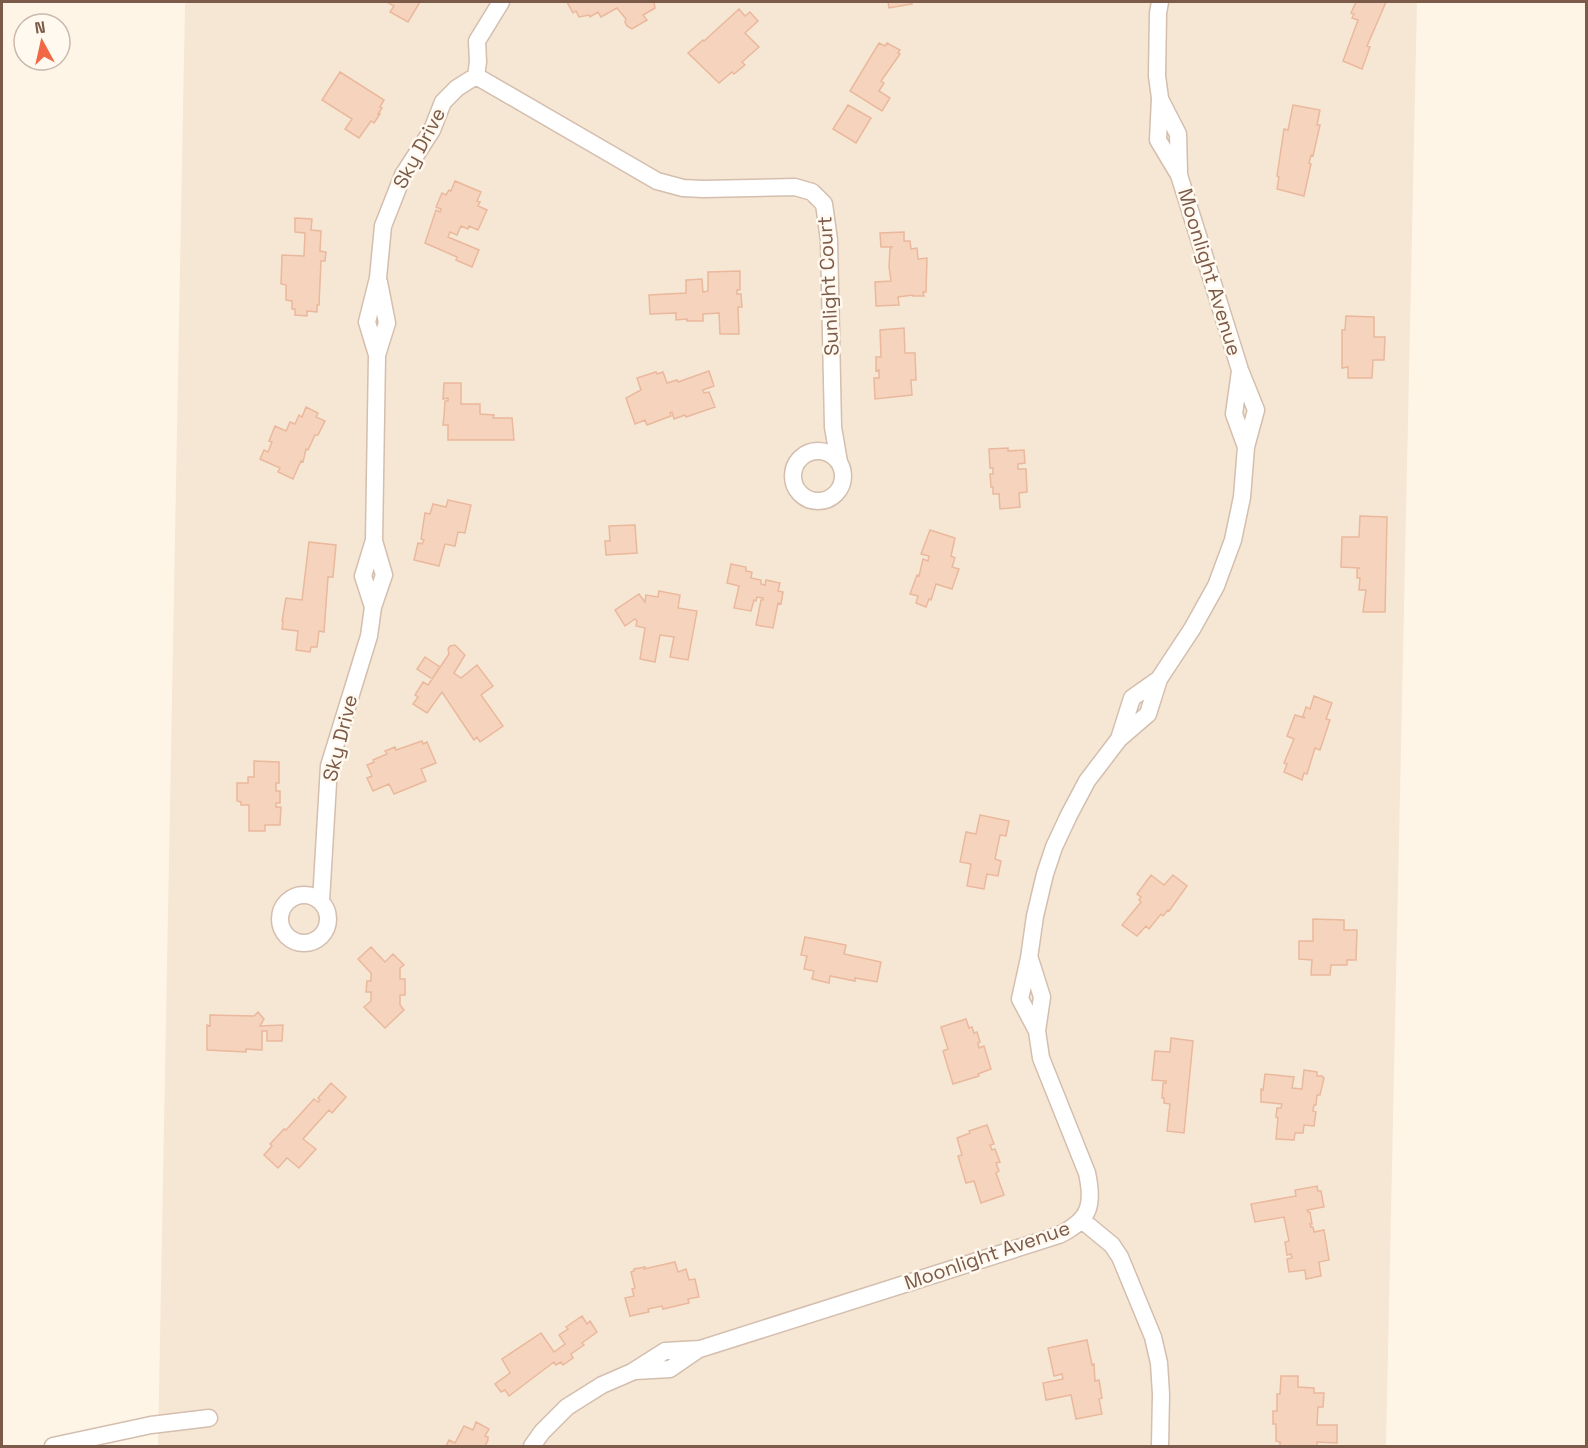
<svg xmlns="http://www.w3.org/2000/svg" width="1588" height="1448" font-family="'Space Grotesk',sans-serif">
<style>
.residential{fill:#f6e7d5}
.building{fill:#f6d3bd;stroke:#eab89c;stroke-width:1.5}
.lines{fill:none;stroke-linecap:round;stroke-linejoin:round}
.minor-casing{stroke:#d4beae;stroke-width:19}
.minor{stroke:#fff;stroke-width:16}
.labels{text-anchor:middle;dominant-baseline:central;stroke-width:5;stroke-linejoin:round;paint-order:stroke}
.street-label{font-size:20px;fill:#7b5a49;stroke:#fff9ef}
</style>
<rect width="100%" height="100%" fill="#fef5e7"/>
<path class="residential" d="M 185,2 L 1417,2 L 1386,1446 L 158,1446 Z"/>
<path class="building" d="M 387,2 L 420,2 L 408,22 L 390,12 L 394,6 Z
M 567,2 L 654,2 L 655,8 L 643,15 L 647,20 L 632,29 L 627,26 L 625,22 L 626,19 L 617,8 L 601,17 L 598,12 L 590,17 L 589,15 L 579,17 L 576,11 L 573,13 Z
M 884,2 L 911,2 L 912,4 L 889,8 L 888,2 Z
M 1356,2 L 1386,2 L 1367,46 L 1370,47 L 1362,69 L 1343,61 L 1358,20 L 1352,18 L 1354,14 L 1351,13 Z
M 739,9 L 745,16 L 750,12 L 758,21 L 745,33 L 759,47 L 742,62 L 745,65 L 734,74 L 732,72 L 719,83 L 688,53 L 703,40 L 704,41 Z
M 879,43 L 885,46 L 887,43 L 900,50 L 898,53 L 900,54 L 881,81 L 884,83 L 879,91 L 890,98 L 882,111 L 850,91 Z
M 340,72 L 384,100 L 380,107 L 382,108 L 378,114 L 380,114 L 374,123 L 371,121 L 359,138 L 345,129 L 352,119 L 322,100 Z
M 848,105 L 871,118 L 856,143 L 833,129 Z
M 1293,105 L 1320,110 L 1317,125 L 1320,125 L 1313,156 L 1311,155 L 1309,163 L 1311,164 L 1304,196 L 1277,189 L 1279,177 L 1277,176 L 1284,129 L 1288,130 Z
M 455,181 L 481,192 L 477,201 L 480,202 L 478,206 L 487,210 L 478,230 L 469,226 L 468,229 L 461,226 L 457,235 L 450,232 L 448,237 L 479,250 L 472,267 L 456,260 L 457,257 L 425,243 L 436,210 L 440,212 L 441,209 L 436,207 L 442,193 L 446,195 L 449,190 L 451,191 Z
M 295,218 L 312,219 L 311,230 L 321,231 L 320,251 L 326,252 L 325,261 L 321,261 L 319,305 L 317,305 L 317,312 L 307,311 L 307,316 L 295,315 L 295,309 L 292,309 L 292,301 L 286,300 L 286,285 L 281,284 L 282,255 L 304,256 L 305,233 L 295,232 Z
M 904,232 L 904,241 L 910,241 L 911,249 L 917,248 L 918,259 L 927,258 L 926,292 L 923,292 L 924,296 L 913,296 L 913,295 L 898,297 L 899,305 L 876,306 L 875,282 L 891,281 L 889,267 L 890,249 L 892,247 L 881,247 L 880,233 Z
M 740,271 L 740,290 L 737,290 L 737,294 L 741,294 L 742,307 L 738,307 L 739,334 L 720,334 L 719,313 L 703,314 L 703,321 L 687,321 L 687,319 L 676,320 L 676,313 L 650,314 L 649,295 L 686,293 L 686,280 L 702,279 L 703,292 L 708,291 L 708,272 Z
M 1346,316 L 1374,317 L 1374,337 L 1385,337 L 1384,360 L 1373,360 L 1372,378 L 1348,378 L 1348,367 L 1342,368 L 1342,330 L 1345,330 Z
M 904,328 L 905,353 L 915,353 L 916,380 L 911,380 L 912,395 L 875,399 L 874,378 L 879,378 L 879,370 L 876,371 L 876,357 L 881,357 L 880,330 Z
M 709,371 L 714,386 L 703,390 L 704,393 L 709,392 L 715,407 L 686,417 L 685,415 L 674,419 L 672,412 L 670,413 L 671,416 L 647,425 L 645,420 L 635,424 L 626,398 L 641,390 L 637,378 L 656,372 L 657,374 L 663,372 L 667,383 L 677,380 L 678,382 Z
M 444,383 L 461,383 L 461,404 L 480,404 L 480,414 L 494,415 L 493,418 L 512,418 L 514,440 L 448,440 L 448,425 L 443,425 L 444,416 L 445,401 L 448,401 L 448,398 L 443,399 Z
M 306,407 L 318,413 L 316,417 L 325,421 L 318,435 L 315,435 L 308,450 L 306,449 L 303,462 L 301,461 L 293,479 L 278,472 L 280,468 L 260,459 L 264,450 L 268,452 L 272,442 L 269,441 L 275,426 L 286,431 L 290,422 L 295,424 L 299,415 L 302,417 Z
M 1008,448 L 1008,451 L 1024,450 L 1025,463 L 1018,464 L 1018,469 L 1026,469 L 1027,492 L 1019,493 L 1020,507 L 1000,509 L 999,494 L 993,494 L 993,487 L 991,487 L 990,474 L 993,474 L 993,468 L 990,468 L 989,449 Z
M 448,500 L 471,505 L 465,533 L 458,532 L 455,546 L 445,544 L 439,566 L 414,560 L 418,543 L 422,544 L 424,540 L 421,539 L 425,513 L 430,514 L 433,504 L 446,507 Z
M 1360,516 L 1387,517 L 1385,612 L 1363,612 L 1366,590 L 1359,590 L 1360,578 L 1357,578 L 1357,569 L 1360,568 L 1341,567 L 1342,537 L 1359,537 Z
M 635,525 L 637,553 L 606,555 L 605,541 L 610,541 L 609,526 Z
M 930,530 L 955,538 L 951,556 L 955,558 L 952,567 L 959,569 L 952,589 L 936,584 L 931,600 L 929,599 L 926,607 L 916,603 L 918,596 L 910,594 L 917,575 L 919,576 L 923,559 L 928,561 L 929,556 L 921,554 Z
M 309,542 L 336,545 L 333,577 L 328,577 L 324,632 L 319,631 L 317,647 L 311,647 L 310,652 L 296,650 L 298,631 L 282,629 L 283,621 L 282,621 L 286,598 L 302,600 Z
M 731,564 L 746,567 L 746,571 L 752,572 L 751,578 L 761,580 L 761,584 L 765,585 L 766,580 L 780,583 L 778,591 L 783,592 L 781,604 L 778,603 L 773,628 L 756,625 L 761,600 L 763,600 L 763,598 L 757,597 L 756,601 L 754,600 L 751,611 L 734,608 L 739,586 L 727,583 Z
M 659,591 L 680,595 L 678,608 L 697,611 L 688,660 L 670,657 L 674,637 L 660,635 L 655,662 L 640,659 L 645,628 L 636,626 L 637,621 L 635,619 L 625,626 L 615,610 L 639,594 L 645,602 L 646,595 L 658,597 Z
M 455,645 L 465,655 L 454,673 L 461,678 L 477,665 L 493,686 L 481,695 L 503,726 L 480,742 L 477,737 L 474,740 L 442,692 L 427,713 L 413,704 L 418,697 L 415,695 L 423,682 L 428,685 L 449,654 L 448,649 L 450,646 Z
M 425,657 L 440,667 L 432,679 L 417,669 Z
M 1314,696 L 1332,703 L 1326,719 L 1330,720 L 1320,750 L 1315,748 L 1307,774 L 1304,773 L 1302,780 L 1284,772 L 1287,764 L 1284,763 L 1294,739 L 1287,736 L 1295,715 L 1305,718 L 1303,716 L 1306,707 L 1310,709 Z
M 422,741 L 423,744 L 427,742 L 436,763 L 421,769 L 426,781 L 394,794 L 389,784 L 373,791 L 367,778 L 372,776 L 367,765 L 374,762 L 373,760 L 387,754 L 385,751 L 395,747 L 396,750 Z
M 254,761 L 279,762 L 279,783 L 276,783 L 276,791 L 280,791 L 280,803 L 276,803 L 276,807 L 281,807 L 280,825 L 265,825 L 265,831 L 249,831 L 249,805 L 241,805 L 241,802 L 237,801 L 237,783 L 248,783 L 248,777 L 254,777 Z
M 980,815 L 1009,821 L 1006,836 L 1000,835 L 995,859 L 1001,861 L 998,876 L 987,874 L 984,889 L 967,886 L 971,864 L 960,862 L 966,832 L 976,834 Z
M 1151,875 L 1164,885 L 1173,875 L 1187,886 L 1169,911 L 1168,910 L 1163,916 L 1161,914 L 1149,929 L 1146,926 L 1137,936 L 1122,925 L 1141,902 L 1139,900 L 1141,897 L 1137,894 Z
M 1313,919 L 1344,920 L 1344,930 L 1357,930 L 1356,960 L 1347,960 L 1347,965 L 1331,965 L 1330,975 L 1311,975 L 1312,960 L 1299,959 L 1299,941 L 1313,941 Z
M 805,937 L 846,945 L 844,954 L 881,962 L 877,982 L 855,978 L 855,981 L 830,976 L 829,983 L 812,979 L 814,971 L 804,969 L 807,956 L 801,955 Z
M 371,947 L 385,962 L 393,954 L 404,965 L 400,968 L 400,979 L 405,979 L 405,995 L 400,995 L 400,1005 L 404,1010 L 385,1028 L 364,1007 L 371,1001 L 371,992 L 366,992 L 367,981 L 371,981 L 371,973 L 358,959 Z
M 258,1012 L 264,1019 L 260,1026 L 283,1025 L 282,1041 L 267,1041 L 267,1031 L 262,1031 L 262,1050 L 246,1049 L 246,1052 L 207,1050 L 207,1025 L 210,1026 L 210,1015 L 254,1016 Z
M 966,1019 L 969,1028 L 972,1027 L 974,1033 L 977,1032 L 980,1042 L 978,1043 L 979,1048 L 984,1046 L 991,1069 L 978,1074 L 979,1076 L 953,1084 L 943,1051 L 948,1049 L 941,1027 Z
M 1171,1038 L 1193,1041 L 1184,1133 L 1167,1131 L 1170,1104 L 1164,1103 L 1164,1098 L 1162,1098 L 1163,1083 L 1166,1083 L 1166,1081 L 1152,1080 L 1155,1051 L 1170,1052 Z
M 1304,1070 L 1317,1072 L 1317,1076 L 1322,1076 L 1324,1078 L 1320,1095 L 1317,1095 L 1316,1105 L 1314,1105 L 1313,1111 L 1316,1112 L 1314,1126 L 1304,1125 L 1303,1133 L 1295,1133 L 1294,1140 L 1276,1139 L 1278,1118 L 1276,1117 L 1277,1108 L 1281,1108 L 1282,1104 L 1261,1102 L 1261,1089 L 1263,1090 L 1265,1074 L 1294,1077 L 1292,1088 L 1302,1089 Z
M 331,1083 L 346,1097 L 332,1113 L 329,1110 L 303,1139 L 316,1149 L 299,1168 L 287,1158 L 278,1168 L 264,1155 L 272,1146 L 270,1144 L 284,1129 L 286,1130 L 314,1099 L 318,1102 L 320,1100 L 318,1098 Z
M 987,1125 L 994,1144 L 990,1145 L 992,1150 L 995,1149 L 1000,1162 L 996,1163 L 999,1171 L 996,1173 L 1004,1195 L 981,1203 L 974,1181 L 966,1183 L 958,1156 L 962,1155 L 957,1138 L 970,1133 L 969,1131 Z
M 1317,1186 L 1318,1191 L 1321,1191 L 1324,1207 L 1307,1210 L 1308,1212 L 1310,1212 L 1312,1224 L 1310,1224 L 1311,1227 L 1313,1227 L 1314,1232 L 1324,1230 L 1329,1260 L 1319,1262 L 1321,1276 L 1306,1279 L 1305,1270 L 1289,1272 L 1287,1259 L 1292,1258 L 1291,1254 L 1287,1255 L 1285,1242 L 1289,1241 L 1284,1217 L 1255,1222 L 1251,1204 L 1296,1196 L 1295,1190 Z
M 675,1262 L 678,1272 L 686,1269 L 689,1280 L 695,1279 L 699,1297 L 688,1299 L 689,1303 L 663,1309 L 662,1306 L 648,1309 L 649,1312 L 630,1316 L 625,1298 L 634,1296 L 632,1289 L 635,1288 L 631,1272 L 634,1271 L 634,1269 L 645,1267 L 644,1269 Z
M 582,1316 L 587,1324 L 590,1321 L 597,1332 L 582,1343 L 584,1345 L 571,1354 L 573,1358 L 563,1365 L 561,1362 L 556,1365 L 554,1362 L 509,1396 L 505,1390 L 501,1392 L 495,1384 L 510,1373 L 502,1359 L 541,1333 L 554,1352 L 565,1344 L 559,1335 L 568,1329 L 566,1327 Z
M 1087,1340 L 1092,1365 L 1094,1364 L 1095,1381 L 1099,1380 L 1102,1398 L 1099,1399 L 1102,1414 L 1076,1419 L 1071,1395 L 1046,1400 L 1043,1383 L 1063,1379 L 1062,1374 L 1054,1376 L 1048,1348 Z
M 1281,1376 L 1298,1376 L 1298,1387 L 1314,1388 L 1314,1393 L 1324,1393 L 1323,1407 L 1318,1407 L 1317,1425 L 1337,1425 L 1337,1443 L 1317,1442 L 1317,1446 L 1280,1446 L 1280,1442 L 1276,1441 L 1276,1424 L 1273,1424 L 1273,1411 L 1277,1411 L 1277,1394 L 1280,1394 Z
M 476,1422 L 489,1429 L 485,1436 L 488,1437 L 488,1440 L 485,1446 L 446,1446 L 449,1440 L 455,1443 L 464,1426 L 473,1430 Z"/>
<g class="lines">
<g class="minor-casing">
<path id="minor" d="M 476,76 L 657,181 L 683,188 L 703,189 L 795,187 L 812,192 L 824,204 L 829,240 L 833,427 L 839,462
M 1160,99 L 1178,134 L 1179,173
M 377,355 L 387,323 L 379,282
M 1240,371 L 1234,414 L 1246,447
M793 476a25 25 0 1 1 50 0a25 25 0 1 1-50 0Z
M 373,607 L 363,576 L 374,540 L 377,355 L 367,322 L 378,278 L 383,226 L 403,175 L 432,130 L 443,102 L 457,88 L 476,76 L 478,62 L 477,41 L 501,2
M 1119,739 L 1132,698 L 1159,679
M280 919a24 24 0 1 1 48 0a24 24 0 1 1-48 0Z
M 321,901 L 329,766 L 369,636 L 373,607 L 384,575 L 374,541
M 1030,959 L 1042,997 L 1037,1031
M 1083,1221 L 1112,1245 L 1120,1257 L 1153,1337 L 1159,1363 L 1161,1394 L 1160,1446
M 635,1371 L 670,1369 L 699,1349
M 53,1446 L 151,1425 L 209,1418
M 532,1446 L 542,1432 L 567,1407 L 602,1385 L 632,1372 L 665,1351 L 700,1349 L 1059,1235 C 1090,1220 1094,1205 1087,1173 L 1041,1058 L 1037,1031 L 1020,999 L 1029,958 L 1035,916 L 1045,874 L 1054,847 L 1069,815 L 1087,781 L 1119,739 L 1148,714 L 1159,679 L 1192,629 L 1216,586 L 1233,540 L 1242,497 L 1246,447 L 1256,410 L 1240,370 L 1179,175 L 1158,140 L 1160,98 L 1157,76 L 1158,13 L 1160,2"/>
</g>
<use href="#minor" class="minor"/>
</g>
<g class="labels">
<g class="street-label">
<text transform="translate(419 148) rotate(-62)">Sky Drive</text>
<text transform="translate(1210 272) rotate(73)">Moonlight Avenue</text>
<text transform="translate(828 286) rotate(-93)">Sunlight Court</text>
<text transform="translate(340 738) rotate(-76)">Sky Drive</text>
<text transform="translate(987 1255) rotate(-19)">Moonlight Avenue</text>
</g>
</g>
<rect width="1588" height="1448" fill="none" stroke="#7b5a49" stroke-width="6"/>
<g transform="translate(42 42) rotate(352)"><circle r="28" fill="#fff9ef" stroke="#cab9ad" stroke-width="1.5"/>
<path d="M0-4.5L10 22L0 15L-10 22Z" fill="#f16844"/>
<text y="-9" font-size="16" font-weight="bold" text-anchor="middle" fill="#7b5a49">N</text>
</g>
</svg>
